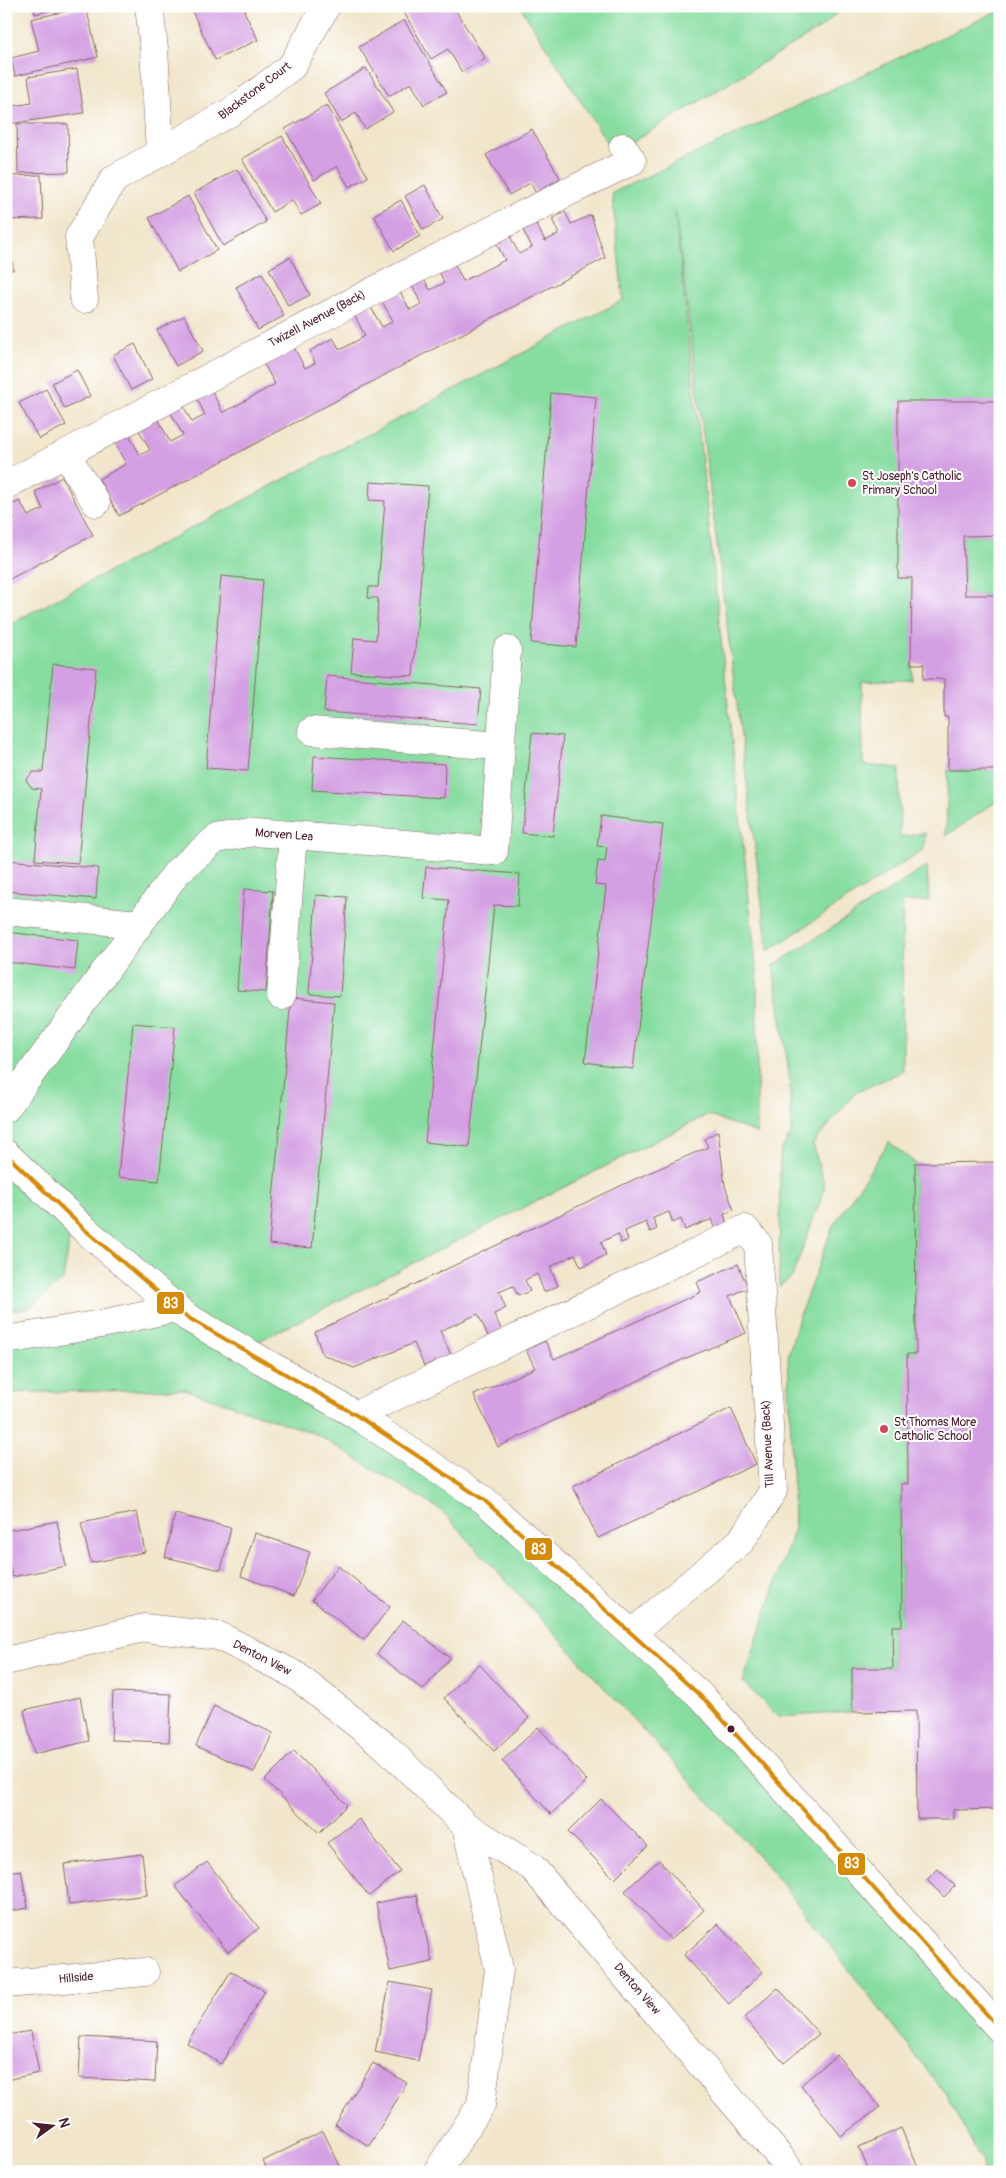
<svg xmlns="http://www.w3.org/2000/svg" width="1006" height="2178" font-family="Pangolin,sans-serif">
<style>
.green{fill:#87dda0;stroke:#687e66}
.building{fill:#d4a0e3}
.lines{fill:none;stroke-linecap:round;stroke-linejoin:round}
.minor-casing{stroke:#846563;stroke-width:29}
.minor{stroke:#fff;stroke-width:28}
.bus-1-casing{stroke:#fff;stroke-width:8}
.bus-1{stroke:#d48b09;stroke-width:4}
.poi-dot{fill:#d1495b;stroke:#fff;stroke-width:2}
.bus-dot{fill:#4a1f2b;stroke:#fff;stroke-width:2}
.labels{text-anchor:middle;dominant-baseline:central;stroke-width:4;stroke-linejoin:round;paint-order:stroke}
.street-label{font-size:12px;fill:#4a1f2b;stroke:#fff}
.poi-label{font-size:12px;fill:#4a1f2b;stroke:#fff;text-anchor:start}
.line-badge{stroke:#fff;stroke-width:2}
.badge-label{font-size:14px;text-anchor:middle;font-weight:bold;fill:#fff}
</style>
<rect width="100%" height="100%" fill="#fff"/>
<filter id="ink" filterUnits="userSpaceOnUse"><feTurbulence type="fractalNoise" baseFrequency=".02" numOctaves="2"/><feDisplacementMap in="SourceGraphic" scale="10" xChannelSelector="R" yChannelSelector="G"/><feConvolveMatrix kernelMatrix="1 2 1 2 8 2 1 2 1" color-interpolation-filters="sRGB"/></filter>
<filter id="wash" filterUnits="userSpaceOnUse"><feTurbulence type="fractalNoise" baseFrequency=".0096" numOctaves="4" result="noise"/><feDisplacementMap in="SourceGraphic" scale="20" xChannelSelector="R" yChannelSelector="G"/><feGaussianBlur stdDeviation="1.12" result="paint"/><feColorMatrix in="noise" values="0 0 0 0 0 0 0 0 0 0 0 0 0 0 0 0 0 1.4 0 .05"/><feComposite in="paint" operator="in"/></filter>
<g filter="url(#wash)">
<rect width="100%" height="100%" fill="#f1e6cb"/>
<path class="green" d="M 520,6 L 845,6 L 822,27 L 614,153 Z
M 1000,10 L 1000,401 L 912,578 L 912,680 L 862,682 L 863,765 L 899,768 L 900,837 L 925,833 L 924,849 L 768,951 L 675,211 L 757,974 L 757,1133 L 707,1115 L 243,1349 L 484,1500 L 704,1699 L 1000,2029 L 1000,2172 L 983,2172 L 982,2161 L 945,2093 L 769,1867 L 442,1511 L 316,1434 L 184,1389 L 6,1393 L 6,1340 L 174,1308 L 6,1154 L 6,626 L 623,300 L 612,193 Z
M 999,535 L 1000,595 L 965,595 L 963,536 Z
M 948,770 L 1000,770 L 1000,799 L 946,836 Z
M 927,866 L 929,901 L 902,902 L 903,1071 L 855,1093 L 813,1144 L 825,1188 L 792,1277 L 779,1287 L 780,1152 L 792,1132 L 789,1073 L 773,966 Z
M 889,1142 L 915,1163 L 916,1354 L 908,1354 L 908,1484 L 901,1484 L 902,1626 L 892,1626 L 893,1668 L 852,1668 L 852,1712 L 778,1717 L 743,1682 L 794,1528 L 788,1356 L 800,1314 L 833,1226 Z
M 6,1155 L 69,1219 L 68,1250 L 63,1280 L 29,1308 L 6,1312 Z
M 998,1378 L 1000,1378 L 1000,1546 Z"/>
<g id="blocks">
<path class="building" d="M 33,6 L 62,6 L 63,7 L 35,14 Z
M 197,6 L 254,6 L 244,11 L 258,40 L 215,60 L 191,9 Z
M 406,6 L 453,6 L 485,58 L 462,72 L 448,49 L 431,59 L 402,9 Z
M 86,7 L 98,57 L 15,76 L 11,58 L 39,51 L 31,19 Z
M 404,20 L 447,92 L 424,105 L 411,83 L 389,96 L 359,47 Z
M 366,68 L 393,112 L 365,129 L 356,113 L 341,122 L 324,93 Z
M 77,69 L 84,113 L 8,124 L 6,107 L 32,103 L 28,77 Z
M 327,105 L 368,177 L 349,187 L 337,166 L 314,180 L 285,129 Z
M 17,124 L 68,124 L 69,172 L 18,173 Z
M 532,129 L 560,178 L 536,193 L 530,183 L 509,195 L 486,155 Z
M 282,136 L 321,204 L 301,215 L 292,200 L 272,212 L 242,159 Z
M 237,169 L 266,222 L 223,246 L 194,193 Z
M 41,175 L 43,219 L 6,220 L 6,176 Z
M 425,185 L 443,219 L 423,230 L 405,196 Z
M 188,196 L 217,250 L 178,272 L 149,218 Z
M 401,200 L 420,236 L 394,251 L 374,215 Z
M 565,212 L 571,224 L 591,215 L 605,258 L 119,516 L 99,479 L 126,464 L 113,439 L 127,431 L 140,455 L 150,450 L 136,425 L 156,415 L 170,442 L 183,435 L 168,408 L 181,402 L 192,422 L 205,415 L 195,394 L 210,387 L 223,413 L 275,384 L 261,359 L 291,342 L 305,368 L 315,363 L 310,351 L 333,338 L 340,350 L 365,336 L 352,310 L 368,302 L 382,327 L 393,321 L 379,296 L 397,286 L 410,310 L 421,304 L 410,281 L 422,275 L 430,290 L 444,283 L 437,266 L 452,259 L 463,281 L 505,260 L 493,237 L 507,230 L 519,254 L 532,247 L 519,223 L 532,216 L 545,241 L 559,234 L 552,219 Z
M 6,224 L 9,224 L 13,270 L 6,270 Z
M 290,257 L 310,295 L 288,306 L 269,269 Z
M 262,273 L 284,316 L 258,330 L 236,287 Z
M 184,316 L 203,351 L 176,366 L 157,330 Z
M 135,344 L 152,379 L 131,390 L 113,355 Z
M 77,370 L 90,396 L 65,409 L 52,383 Z
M 46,389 L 66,425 L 39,439 L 19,403 Z
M 551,393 L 596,397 L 576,647 L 531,643 Z
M 898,401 L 1000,401 L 1000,535 L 963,536 L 965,595 L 1000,595 L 1000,770 L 948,770 L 948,717 L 944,717 L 944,679 L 923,679 L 924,664 L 911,664 L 912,578 L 898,578 Z
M 62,477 L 93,535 L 6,581 L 6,525 L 15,520 L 6,507 L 20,501 L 28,516 L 43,509 L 35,492 Z
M 370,482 L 428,486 L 413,676 L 351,672 L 354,638 L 376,640 L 378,598 L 368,598 L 369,587 L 378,587 L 385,501 L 369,500 Z
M 221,576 L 263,580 L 248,771 L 206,768 Z
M 53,664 L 96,668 L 78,863 L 35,860 L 41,789 L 32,788 L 26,780 L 33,772 L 43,772 Z
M 327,676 L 481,689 L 478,724 L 324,712 Z
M 532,733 L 563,736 L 553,836 L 522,833 Z
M 314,756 L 445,764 L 444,798 L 312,790 Z
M 601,816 L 663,824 L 633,1069 L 585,1062 L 606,886 L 595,885 L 598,861 L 605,862 L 607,847 L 597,846 Z
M 6,860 L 98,868 L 96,899 L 6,891 Z
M 426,867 L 520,874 L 518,906 L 494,905 L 469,1147 L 425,1142 L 449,900 L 423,898 Z
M 244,889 L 273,891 L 266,992 L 237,990 Z
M 316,895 L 347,897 L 340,996 L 309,994 Z
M 6,932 L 78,940 L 75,970 L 6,962 Z
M 291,998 L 334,1002 L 312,1248 L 269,1244 Z
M 133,1023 L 175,1027 L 159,1181 L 118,1177 Z
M 718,1131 L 725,1186 L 734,1210 L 724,1214 L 727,1225 L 716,1230 L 712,1219 L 685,1230 L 681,1219 L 673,1223 L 669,1212 L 653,1218 L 657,1229 L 650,1232 L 646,1222 L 625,1231 L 628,1240 L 621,1243 L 618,1234 L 601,1242 L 606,1255 L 581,1267 L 575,1254 L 550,1267 L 558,1286 L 544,1292 L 537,1274 L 525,1280 L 530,1291 L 518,1296 L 513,1286 L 499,1292 L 506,1308 L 494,1314 L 502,1331 L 489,1338 L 478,1314 L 440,1331 L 451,1355 L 424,1366 L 414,1343 L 354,1368 L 322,1354 L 315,1332 L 635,1179 L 708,1147 L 704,1139 Z
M 1000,1162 L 1000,1378 L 998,1378 L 1000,1809 L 953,1810 L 953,1819 L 917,1819 L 916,1711 L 852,1712 L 852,1668 L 893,1668 L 892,1626 L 902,1626 L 901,1484 L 908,1484 L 907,1354 L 916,1354 L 915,1163 Z
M 738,1264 L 748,1288 L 730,1296 L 746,1333 L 684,1359 L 498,1447 L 474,1395 L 535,1368 L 526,1350 L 545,1341 L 554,1359 L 701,1292 L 697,1282 Z
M 731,1408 L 756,1464 L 598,1538 L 573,1486 Z
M 137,1512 L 145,1552 L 91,1563 L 81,1523 Z
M 175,1514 L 231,1528 L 221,1570 L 165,1557 Z
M 57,1521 L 66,1566 L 12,1577 L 6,1549 L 6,1531 Z
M 255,1533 L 310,1552 L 294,1596 L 241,1576 Z
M 338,1566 L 390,1607 L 364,1640 L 312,1600 Z
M 403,1620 L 450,1658 L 423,1690 L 377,1654 Z
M 479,1664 L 529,1718 L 494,1751 L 444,1698 Z
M 113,1692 L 171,1694 L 169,1742 L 111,1740 Z
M 80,1697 L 89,1741 L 34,1754 L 24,1710 Z
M 214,1706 L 273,1733 L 254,1772 L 196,1746 Z
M 538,1727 L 587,1781 L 551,1814 L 502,1761 Z
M 294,1751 L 347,1805 L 319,1833 L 265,1780 Z
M 601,1799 L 648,1846 L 615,1879 L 568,1832 Z
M 359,1819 L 400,1871 L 369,1896 L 327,1843 Z
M 142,1854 L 147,1895 L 69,1905 L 64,1864 Z
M 659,1860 L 704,1910 L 671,1940 L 625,1891 Z
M 207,1862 L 259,1928 L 228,1952 L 175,1886 Z
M 938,1869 L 955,1886 L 944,1897 L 927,1880 Z
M 21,1870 L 28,1908 L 6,1912 L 6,1872 Z
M 417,1895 L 432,1962 L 390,1971 L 376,1903 Z
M 718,1924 L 763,1972 L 729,2004 L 684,1955 Z
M 231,1971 L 265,1991 L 221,2064 L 187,2043 Z
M 390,1982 L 432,1990 L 418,2061 L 375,2052 Z
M 778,1988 L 819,2034 L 784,2063 L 744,2018 Z
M 31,2031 L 39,2073 L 6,2080 L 6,2035 Z
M 81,2037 L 157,2041 L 155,2082 L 79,2078 Z
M 837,2055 L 880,2107 L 841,2136 L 801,2085 Z
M 373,2063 L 407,2083 L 369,2146 L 335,2125 Z
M 901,2128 L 920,2172 L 869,2172 L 859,2147 Z
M 323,2131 L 343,2172 L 268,2172 L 263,2161 Z
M 242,2167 L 243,2172 L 193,2172 L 193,2170 Z"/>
</g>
</g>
<g filter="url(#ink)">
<use href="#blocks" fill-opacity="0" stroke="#846563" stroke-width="1"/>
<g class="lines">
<g class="minor-casing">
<path id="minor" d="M 149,6 L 154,49 L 160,152
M 84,299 L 79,237 L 114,179 L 234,110 L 292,66 L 326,6
M 66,454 L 96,503
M 6,485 C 214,376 420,263 632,161 L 623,147
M 312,731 L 500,746
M 6,911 L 138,924
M 281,996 L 293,835
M 6,1108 L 177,872 L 216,839 L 254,832 L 494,851 L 507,650
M 6,1154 L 84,1229 L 187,1317 L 356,1415 L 484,1500 L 704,1699 L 1000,2029
M 6,1340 L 101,1324 L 175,1308
M 356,1415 L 745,1229 L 758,1244 L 773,1491 L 741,1541 L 632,1633
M 6,1661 L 144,1628 L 219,1636 L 295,1675 L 385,1746 L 466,1826 L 499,1969 L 481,2105 L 437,2172
M 466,1826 L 532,1867 L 780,2157 L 791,2172
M 6,1984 L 145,1972"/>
</g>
<use href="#minor" class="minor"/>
<g class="bus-1-casing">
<path id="bus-1" d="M 6,1154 L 84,1229 L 187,1317 L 356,1415 L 484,1500 L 704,1699 L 1000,2029"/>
</g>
<use href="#bus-1" class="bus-1"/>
</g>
</g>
<g class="poi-dot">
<circle cx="852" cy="483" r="5"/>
<circle cx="884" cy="1429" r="5"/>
</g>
<circle class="bus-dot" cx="731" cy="1729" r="4.5"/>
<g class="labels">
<g class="street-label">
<text transform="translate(255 91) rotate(-37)">Blackstone Court</text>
<text transform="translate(317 319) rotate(-28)">Twizell Avenue (Back)</text>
<text transform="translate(284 835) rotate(4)">Morven Lea</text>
<text transform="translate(768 1444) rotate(-93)">Till Avenue (Back)</text>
<text transform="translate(262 1658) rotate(27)">Denton View</text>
<text transform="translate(76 1978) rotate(-5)">Hillside</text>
<text transform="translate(637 1989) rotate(49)">Denton View</text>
</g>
<g class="poi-label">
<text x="862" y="476">St Joseph's Catholic<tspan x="862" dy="14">Primary School</tspan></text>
<text x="894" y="1422">St Thomas More<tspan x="894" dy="14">Catholic School</tspan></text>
</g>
</g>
<g class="line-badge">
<rect x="156" y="1291" width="29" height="24" rx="5" fill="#d48b09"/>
<rect x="524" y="1537" width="29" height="24" rx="5" fill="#d48b09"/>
<rect x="837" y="1852" width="29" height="24" rx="5" fill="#d48b09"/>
</g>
<g class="badge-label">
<text x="171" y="1308">83</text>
<text x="539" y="1554">83</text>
<text x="852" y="1868">83</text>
</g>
<rect width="1006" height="2178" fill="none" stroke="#fff" stroke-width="25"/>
<g transform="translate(52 2126) rotate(75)" stroke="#ffffff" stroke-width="4" paint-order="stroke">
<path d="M0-4L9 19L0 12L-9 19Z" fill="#4a1f2b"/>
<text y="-8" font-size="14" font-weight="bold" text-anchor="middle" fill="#4a1f2b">N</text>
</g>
</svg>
